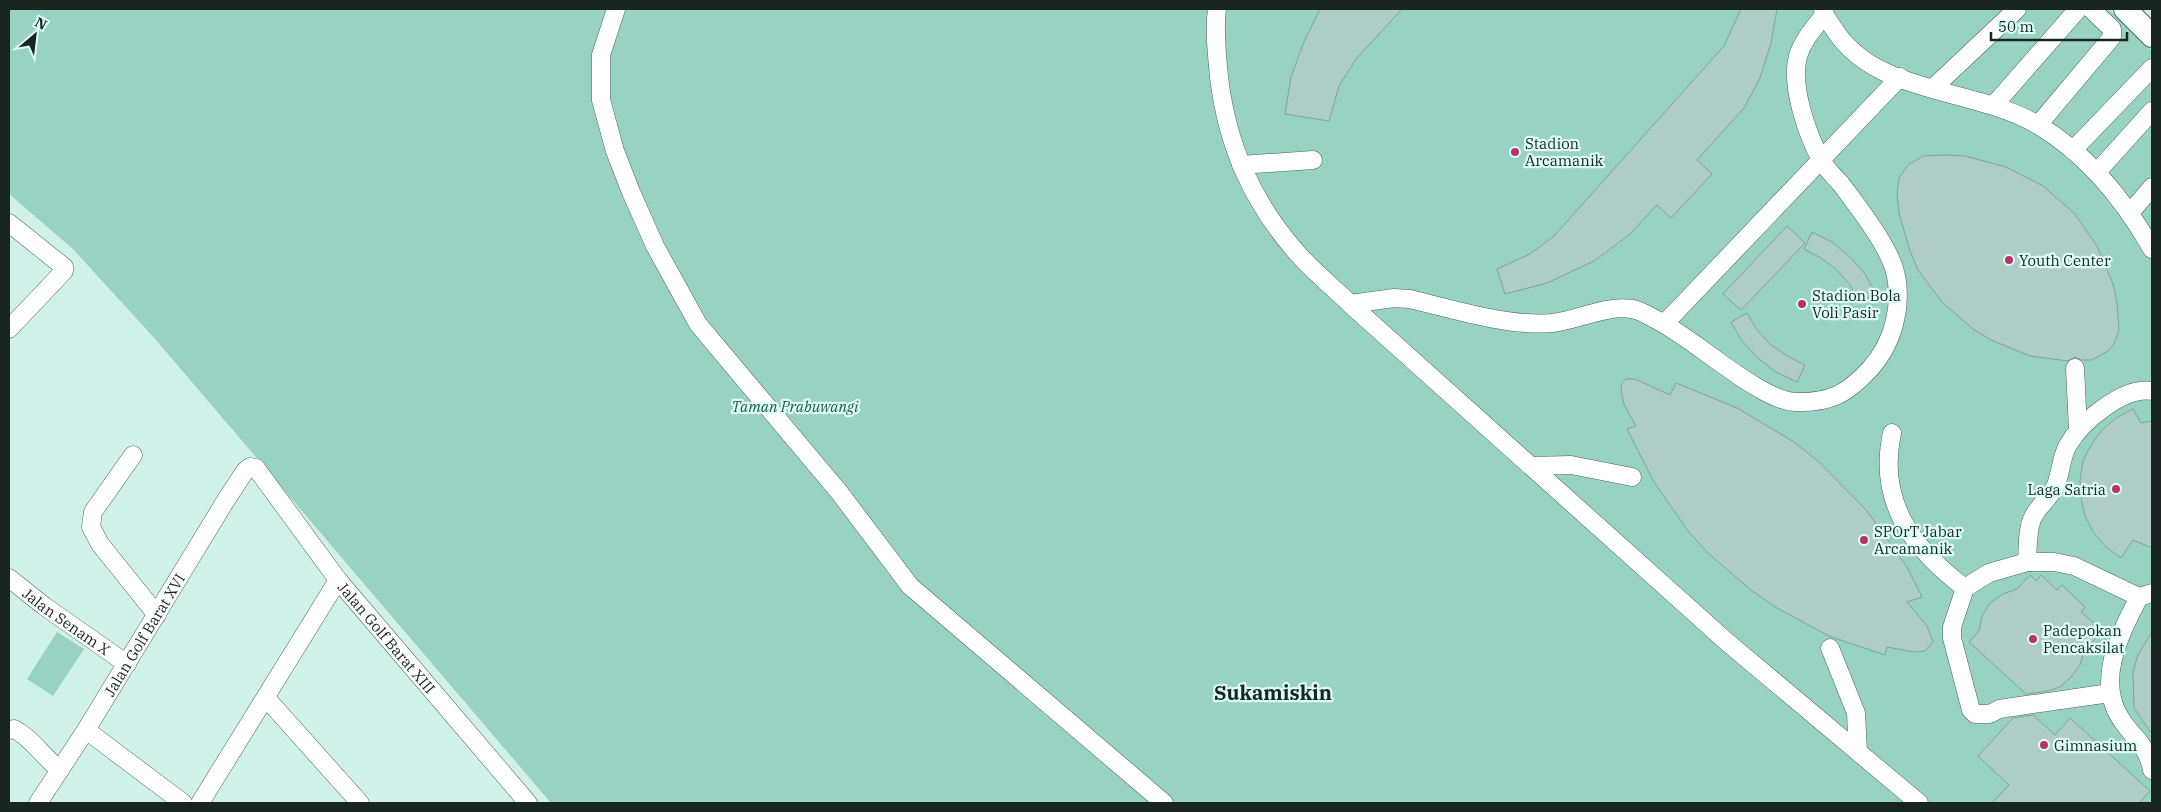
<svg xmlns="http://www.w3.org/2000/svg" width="2161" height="812" font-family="'IBM Plex Serif',serif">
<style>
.green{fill:#97d2c3}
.building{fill:#aecec5;stroke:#84a39b}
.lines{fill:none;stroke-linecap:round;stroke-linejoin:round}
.minor-casing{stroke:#49665f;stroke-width:19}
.major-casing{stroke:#49665f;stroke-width:24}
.minor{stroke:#fff;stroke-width:18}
.major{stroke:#fff;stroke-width:22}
.poi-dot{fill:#b93171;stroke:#ddfff5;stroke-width:2}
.labels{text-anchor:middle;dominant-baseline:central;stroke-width:4.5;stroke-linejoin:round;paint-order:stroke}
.poi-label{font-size:15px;fill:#182521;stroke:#ddfff5;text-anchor:start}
.park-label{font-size:15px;font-style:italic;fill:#1c574b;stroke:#ddfff5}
.street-label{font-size:15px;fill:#182521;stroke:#ddfff5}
.district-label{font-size:20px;font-weight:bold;fill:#182521;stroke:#ddfff5}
</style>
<rect width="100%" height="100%" fill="#d0f1e8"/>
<path class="green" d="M 9,9 L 2109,9 L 2152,51 L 2152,803 L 551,803 L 156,340 L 73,249 L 9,194 Z
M 57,632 L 84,649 L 53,696 L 27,679 Z"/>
<path class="building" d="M 1320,9 L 1402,9 L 1356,59 L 1339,86 L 1329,121 L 1285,114 L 1291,77 L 1304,42 Z
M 1741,9 L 1777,9 L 1771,43 L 1760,78 L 1744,108 L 1697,160 L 1712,174 L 1671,218 L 1657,205 L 1629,235 L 1594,261 L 1547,283 L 1505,294 L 1497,269 L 1530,254 L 1554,236 L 1724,46 Z
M 1945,155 L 1965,156 L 2006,167 L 2043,186 L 2074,213 L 2097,246 L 2113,284 L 2117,303 L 2119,330 L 2114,344 L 2108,351 L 2092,360 L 2082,360 L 2075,357 L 2068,361 L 2030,356 L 1991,340 L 1973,329 L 1942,302 L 1918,270 L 1910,251 L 1899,213 L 1897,193 L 1899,178 L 1908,165 L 1923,156 Z
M 1787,226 L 1805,243 L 1741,310 L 1723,294 Z
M 1812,232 L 1832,242 L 1850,257 L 1865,274 L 1876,294 L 1860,302 L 1850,285 L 1837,270 L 1821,258 L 1804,249 Z
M 1747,313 L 1757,330 L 1770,344 L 1787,356 L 1805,365 L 1797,382 L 1776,372 L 1758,358 L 1742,341 L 1731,322 Z
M 1626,379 L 1635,379 L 1670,395 L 1676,383 L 1737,408 L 1794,442 L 1819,462 L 1867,511 L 1907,567 L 1922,597 L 1907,602 L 1927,626 L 1933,642 L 1925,651 L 1914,652 L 1887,647 L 1885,655 L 1829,636 L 1777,608 L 1752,591 L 1708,553 L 1688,531 L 1654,482 L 1627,429 L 1636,426 L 1624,404 L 1621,390 L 1622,383 Z
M 2133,409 L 2141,423 L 2152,421 L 2152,548 L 2133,540 L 2121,558 L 2106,547 L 2094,533 L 2085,516 L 2081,498 L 2080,480 L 2083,461 L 2091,445 L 2102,430 L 2116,418 Z
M 2030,575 L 2036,581 L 2041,575 L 2057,590 L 2062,585 L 2085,607 L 2081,612 L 2095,624 L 2089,630 L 2097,637 L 2084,651 L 2080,665 L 2071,677 L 2060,687 L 2048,691 L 2026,694 L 1969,642 L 1979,631 L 1982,616 L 1990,603 L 2003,594 L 2017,589 Z
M 2152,632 L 2152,734 L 2134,708 L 2133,672 L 2138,655 Z
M 2033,715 L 2055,735 L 2070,718 L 2150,791 L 2139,803 L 1992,803 L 2009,785 L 1978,756 L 2013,718 Z"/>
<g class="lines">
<g class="minor-casing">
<g id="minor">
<path d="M 616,9 L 601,55 L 601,100 L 615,151 L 631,192 L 655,246 L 698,324 L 839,492 L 910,586 L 1164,803"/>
<path d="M 1217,9 C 1214,30 1217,55 1219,77 C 1227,145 1252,202 1298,254 C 1314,272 1333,287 1350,304 L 1727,642 L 1919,803"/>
<path d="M 1823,9 C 1825,18 1831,24 1836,32 C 1878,95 1976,88 2038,125 C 2087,154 2124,200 2152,249"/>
<path d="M 1933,88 L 2017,9"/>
<path d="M 1994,105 L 2078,9"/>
<path d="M 2038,125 L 2112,37 L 2112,29 L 2091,9"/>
<path d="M 2073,150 L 2152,68"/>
<path d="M 1241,165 L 1313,160"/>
<path d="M 2097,172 L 2152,111"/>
<path d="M 2130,213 L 2152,187"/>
<path d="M 9,223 L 64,267 L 64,271 L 9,329"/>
<path d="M 1350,304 L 1394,298 L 1410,299 C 1451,309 1511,327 1552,323 C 1578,320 1605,305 1632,309 C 1639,310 1646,314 1653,318 C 1692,336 1758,400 1795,402 C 1830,403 1847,394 1870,369 C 1894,342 1904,303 1894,268 C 1885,241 1858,207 1841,184 C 1834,176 1826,169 1821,160 C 1807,134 1790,85 1798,56 C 1803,40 1814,28 1824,15"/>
<path d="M 1665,323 L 1900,77"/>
<path d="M 2075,368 L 2078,430"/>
<path d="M 1892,433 C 1877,502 1913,549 1965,588"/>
<path d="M 133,455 L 93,512 L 91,527 L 100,544 L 157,615"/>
<path d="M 1531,466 L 1571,465 L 1632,477"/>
<path d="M 2027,562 C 2028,548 2027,529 2033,517 C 2039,505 2051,497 2056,485 C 2061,472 2061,457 2068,445 C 2082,421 2124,386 2152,391"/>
<path id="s1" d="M 9,578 L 44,606 L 127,664"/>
<path d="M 2152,593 L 2139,597 C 2120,634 2094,683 2123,722 C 2136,741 2147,745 2152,770"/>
<path d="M 1830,648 L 1856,713 L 1858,752"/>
<path d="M 2110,693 L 1999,709 L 1990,714 L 1975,714 L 1971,710 L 1952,638 L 1952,627 L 1965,588 L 1989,573 L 2027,562 L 2054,562 L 2074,566 L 2139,597"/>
<path d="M 267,699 L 360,803"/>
<path d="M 9,730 L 14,729 C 32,738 44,758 60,770"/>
<path d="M 86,730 L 183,803"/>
<path id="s2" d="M 38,803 L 86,730 L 226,500 L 245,471 L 250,467 L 256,468 L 338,580 L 528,803"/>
<path d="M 200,803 L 338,580"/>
</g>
</g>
<g class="major-casing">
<path id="major" d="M 2125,9 L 2152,36"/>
</g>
<use href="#minor" class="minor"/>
<use href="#major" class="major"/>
</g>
<g class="poi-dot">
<circle cx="1515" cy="152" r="5"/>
<circle cx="2009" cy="260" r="5"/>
<circle cx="1802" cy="304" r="5"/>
<circle cx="2116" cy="489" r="5"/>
<circle cx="1864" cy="540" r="5"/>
<circle cx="2033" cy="639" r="5"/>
<circle cx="2044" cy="745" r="5"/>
</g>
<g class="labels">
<g class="poi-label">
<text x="1525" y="143">Stadion<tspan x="1525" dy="17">Arcamanik</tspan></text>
<text x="2019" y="260">Youth Center</text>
<text x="1812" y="295">Stadion Bola<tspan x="1812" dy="17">Voli Pasir</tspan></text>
<text x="2106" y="489" text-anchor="end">Laga Satria</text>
<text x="1874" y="531">SPOrT Jabar<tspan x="1874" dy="17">Arcamanik</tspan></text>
<text x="2043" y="630">Padepokan<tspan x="2043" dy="17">Pencaksilat</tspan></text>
<text x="2054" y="745">Gimnasium</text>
</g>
<g class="park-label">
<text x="795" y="406">Taman Prabuwangi</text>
</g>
<g class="street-label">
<text stroke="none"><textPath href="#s1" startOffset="72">Jalan Senam X</textPath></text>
<text stroke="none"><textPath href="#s2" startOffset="199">Jalan Golf Barat XVI</textPath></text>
<text stroke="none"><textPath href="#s2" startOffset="618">Jalan Golf Barat XIII</textPath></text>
</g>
<g class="district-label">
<text x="1273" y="692">Sukamiskin</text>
</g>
</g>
<rect width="2161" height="812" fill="none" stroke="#182521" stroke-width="20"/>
<g transform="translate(35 35) rotate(28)" stroke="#ddfff5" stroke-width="4" paint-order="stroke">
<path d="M0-4L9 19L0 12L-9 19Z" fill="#182521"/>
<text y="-8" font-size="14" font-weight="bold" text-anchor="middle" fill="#182521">N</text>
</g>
<path d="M1991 32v8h136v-8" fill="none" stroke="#182521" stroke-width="2.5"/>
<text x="1998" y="32" font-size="15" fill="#182521" stroke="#ddfff5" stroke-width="4" paint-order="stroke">50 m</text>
</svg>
